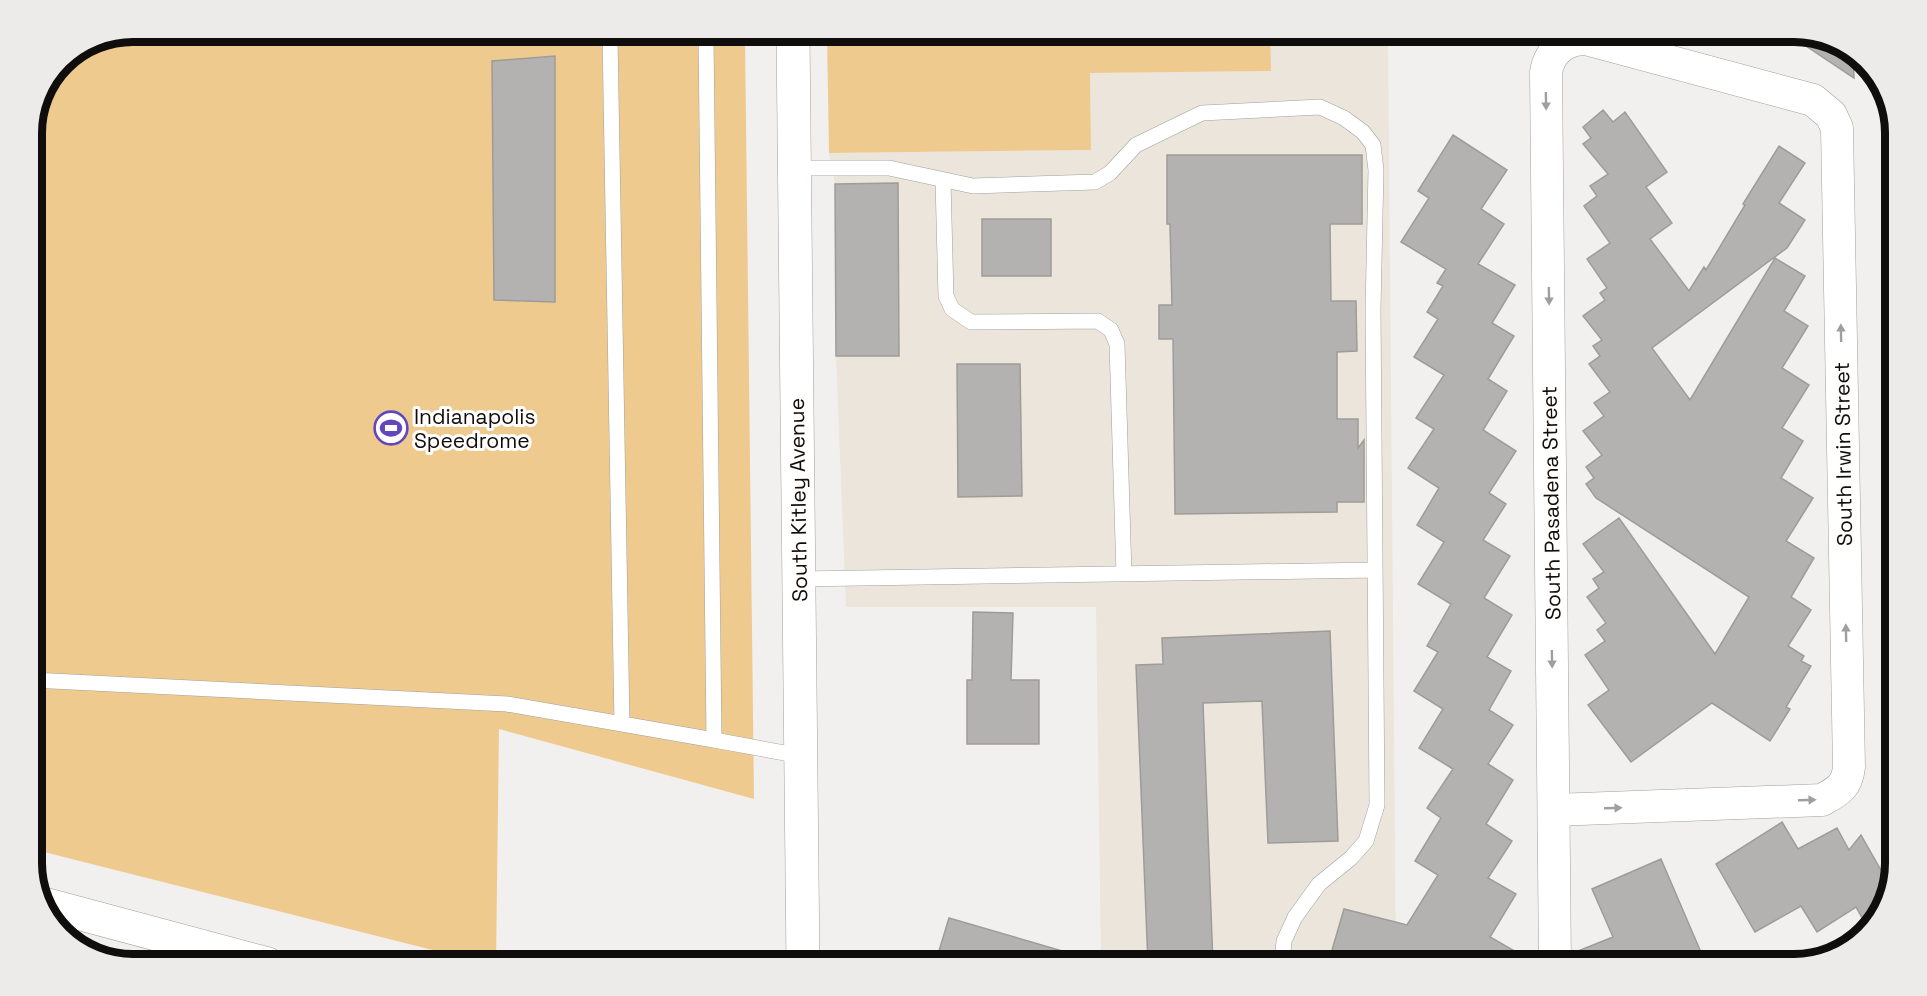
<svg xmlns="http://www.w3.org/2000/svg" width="1927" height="996" font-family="'Space Grotesk',sans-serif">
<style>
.built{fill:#ebe5dc}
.green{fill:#efca8f}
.building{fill:#b4b2b0;stroke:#9e9c99;stroke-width:1.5}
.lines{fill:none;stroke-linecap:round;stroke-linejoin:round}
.lane-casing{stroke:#a1a09d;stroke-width:16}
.street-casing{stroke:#a1a09d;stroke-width:33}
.secondary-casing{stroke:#a1a09d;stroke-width:34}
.lane{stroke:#fff;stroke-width:15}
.street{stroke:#fff;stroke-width:32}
.secondary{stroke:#fff;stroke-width:33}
.oneway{fill:#9f9f9e}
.labels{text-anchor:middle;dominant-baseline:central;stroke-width:6;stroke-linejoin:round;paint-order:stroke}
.poi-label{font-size:21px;fill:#0f0e0d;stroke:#fffefc;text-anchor:start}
.street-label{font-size:21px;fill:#0f0e0d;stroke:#fffefc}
.rim{fill:none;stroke:#0f0e0d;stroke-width:8}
</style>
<rect width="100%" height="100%" fill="#f2f0ee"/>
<path class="built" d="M 1388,33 L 1396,964 L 1101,964 L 1096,607 L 846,607 L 836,356 L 835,184 L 829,153 L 1091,150 L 1090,73 L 1270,71 L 1270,34 Z"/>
<path class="green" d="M 1270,34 L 1271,71 L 1090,73 L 1091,150 L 829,153 L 827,36 Z
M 745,36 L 754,799 L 499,729 L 496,964 L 488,964 L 32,849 L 32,127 L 62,61 L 95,39 Z"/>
<path class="building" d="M 1785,32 L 1794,32 L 1839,42 L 1853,54 L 1854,78 Z
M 555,56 L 555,302 L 494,300 L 492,61 Z
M 1603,110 L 1613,122 L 1625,112 L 1667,172 L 1646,187 L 1672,223 L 1650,239 L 1689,291 L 1704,267 L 1706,270 L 1745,205 L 1743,204 L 1779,146 L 1805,163 L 1779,203 L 1805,220 L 1787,248 L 1652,348 L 1690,400 L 1775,258 L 1805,276 L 1784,311 L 1808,326 L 1782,368 L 1809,385 L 1782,428 L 1803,441 L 1781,478 L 1813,498 L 1786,541 L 1814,558 L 1791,597 L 1811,610 L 1788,646 L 1804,656 L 1801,661 L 1811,666 L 1786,707 L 1790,709 L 1770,741 L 1712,703 L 1631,762 L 1588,705 L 1609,690 L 1585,655 L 1605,641 L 1597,630 L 1606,623 L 1587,597 L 1599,588 L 1593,579 L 1604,572 L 1583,544 L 1619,518 L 1715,654 L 1749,597 L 1596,498 L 1586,484 L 1594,478 L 1586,467 L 1602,455 L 1583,431 L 1604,416 L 1594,403 L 1610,392 L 1589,364 L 1600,356 L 1593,346 L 1602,340 L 1583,316 L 1605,300 L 1600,293 L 1607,288 L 1587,259 L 1610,243 L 1584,206 L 1597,196 L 1590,186 L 1608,174 L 1583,144 L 1591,138 L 1583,127 Z
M 1453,135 L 1507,170 L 1481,209 L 1504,224 L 1478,264 L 1515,285 L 1492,323 L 1514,336 L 1488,379 L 1507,391 L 1483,430 L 1516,451 L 1489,493 L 1506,504 L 1483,540 L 1510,556 L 1484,598 L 1512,615 L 1487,657 L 1511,671 L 1489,710 L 1513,725 L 1488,764 L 1513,780 L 1486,824 L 1512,841 L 1488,878 L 1516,894 L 1490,937 L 1537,964 L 1328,964 L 1344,909 L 1407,925 L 1438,875 L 1415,861 L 1441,818 L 1427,808 L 1453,769 L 1419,748 L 1443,709 L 1414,691 L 1438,652 L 1427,646 L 1451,604 L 1418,584 L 1444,542 L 1417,525 L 1439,488 L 1408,468 L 1434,429 L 1416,418 L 1444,375 L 1414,357 L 1438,319 L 1427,312 L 1443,286 L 1437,283 L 1446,269 L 1401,242 L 1429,198 L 1418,191 Z
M 1167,155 L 1362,155 L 1362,224 L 1330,224 L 1331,301 L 1356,301 L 1357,351 L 1337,352 L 1337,419 L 1358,419 L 1358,448 L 1364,440 L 1364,502 L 1337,502 L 1337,512 L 1175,514 L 1173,339 L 1159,339 L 1159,305 L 1172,305 L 1170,224 L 1167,224 Z
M 898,183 L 899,356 L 836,356 L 835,184 Z
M 982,219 L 1051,219 L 1051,276 L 982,276 Z
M 957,364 L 1020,364 L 1022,496 L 958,497 Z
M 973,612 L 1013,613 L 1011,680 L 1039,680 L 1039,744 L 967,744 L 967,680 L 972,680 Z
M 1330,631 L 1338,841 L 1268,843 L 1262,701 L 1203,703 L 1213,964 L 1148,964 L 1136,665 L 1163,664 L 1162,638 Z
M 1782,822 L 1798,849 L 1837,828 L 1849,850 L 1861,835 L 1890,886 L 1885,908 L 1867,927 L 1856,907 L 1817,932 L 1801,906 L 1755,932 L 1716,864 Z
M 1661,859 L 1706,964 L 1573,964 L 1573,953 L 1613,937 L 1592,889 Z
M 949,918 L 1083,957 L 1082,964 L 935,964 Z"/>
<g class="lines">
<g class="lane-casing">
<path id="lane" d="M 706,36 L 714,740 L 801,756
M 610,37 L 622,724
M 794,168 L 889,168 L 973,186 L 1095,182 L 1110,173 L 1136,145 L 1202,113 L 1320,107 L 1344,118 L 1363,132 L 1373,145 L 1376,170 L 1373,310 L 1377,805 L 1366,841 L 1351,858 L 1319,884 L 1295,917 L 1284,941 L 1282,964
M 943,181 L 946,296 L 952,309 L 971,322 L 1098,321 L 1111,330 L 1117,344 L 1124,574
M 799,579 L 1375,570
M 32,680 L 507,704 L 714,740"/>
</g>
<g class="street-casing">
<path id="street" d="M 1554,810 L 1822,800 C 1838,791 1847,787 1849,767 L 1837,128 L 1831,115 L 1813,100 L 1586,39 C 1565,39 1550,50 1546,72 L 1555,964"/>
</g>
<g class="secondary-casing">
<path id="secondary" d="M 793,36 L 803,964
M 44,904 L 268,964"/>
</g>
<use href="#lane" class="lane"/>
<use href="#street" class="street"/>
<use href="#secondary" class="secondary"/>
</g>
<defs><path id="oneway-solid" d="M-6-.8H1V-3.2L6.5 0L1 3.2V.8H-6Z" transform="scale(1.5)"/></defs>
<g class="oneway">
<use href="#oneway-solid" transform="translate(1546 101) rotate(89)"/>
<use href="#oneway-solid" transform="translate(1549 296) rotate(89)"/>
<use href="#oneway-solid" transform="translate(1841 333) rotate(-91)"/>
<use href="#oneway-solid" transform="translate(1846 633) rotate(-91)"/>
<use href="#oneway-solid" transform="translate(1552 659) rotate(89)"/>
<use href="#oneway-solid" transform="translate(1807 800) rotate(-2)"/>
<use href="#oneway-solid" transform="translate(1613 808) rotate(-2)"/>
</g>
<defs>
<g id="stadium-ring" transform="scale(1.725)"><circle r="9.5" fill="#fffefc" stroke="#6246be" stroke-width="1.5"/><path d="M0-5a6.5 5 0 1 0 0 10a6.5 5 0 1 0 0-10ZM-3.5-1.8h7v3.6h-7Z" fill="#6246be"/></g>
</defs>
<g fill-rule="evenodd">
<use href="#stadium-ring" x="391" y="428"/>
</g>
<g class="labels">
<g class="poi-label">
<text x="414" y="416">Indianapolis<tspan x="414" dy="24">Speedrome</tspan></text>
</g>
<g class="street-label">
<text transform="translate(1843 454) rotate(-91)">South Irwin Street</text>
<text transform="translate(798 500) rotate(-91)">South Kitley Avenue</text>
<text transform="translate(1551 503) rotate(-91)">South Pasadena Street</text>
</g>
</g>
<path d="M0 0H1927V996H0ZM133 42H1794A91 91 0 0 1 1885 133V863A91 91 0 0 1 1794 954H133A91 91 0 0 1 42 863V133A91 91 0 0 1 133 42Z" fill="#ecebe9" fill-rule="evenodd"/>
<path class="rim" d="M133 42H1794A91 91 0 0 1 1885 133V863A91 91 0 0 1 1794 954H133A91 91 0 0 1 42 863V133A91 91 0 0 1 133 42Z"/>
</svg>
